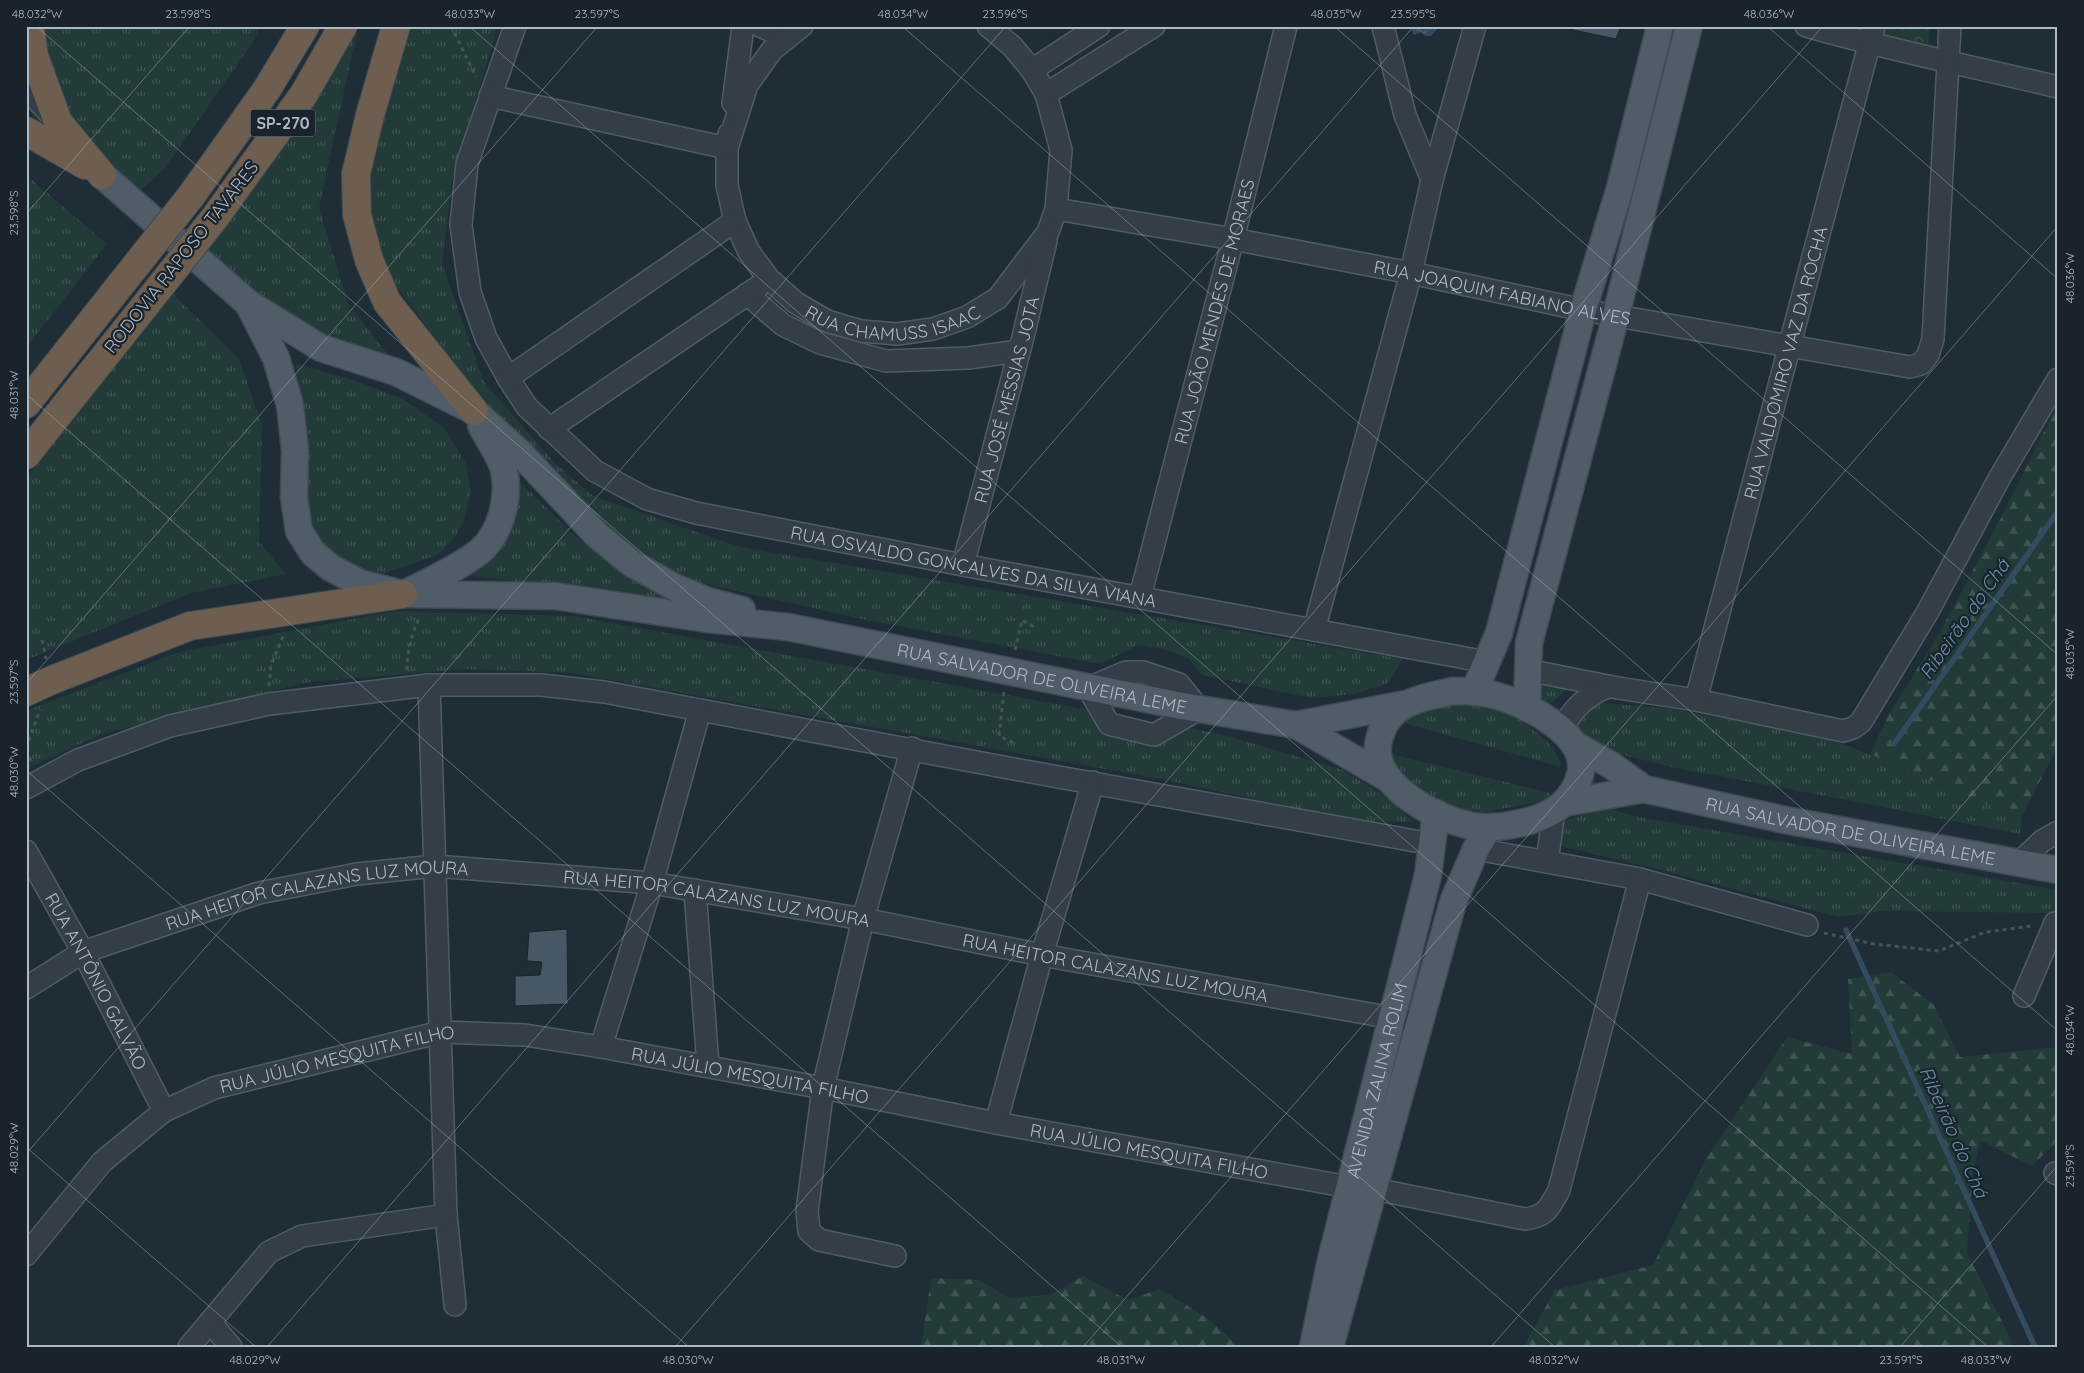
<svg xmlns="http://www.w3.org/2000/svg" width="2084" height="1373" font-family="Quicksand,sans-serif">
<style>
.grass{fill:url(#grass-tufts)}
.forest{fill:url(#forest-firs)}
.park{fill:url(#park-crowns)}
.water{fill:url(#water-ripples)}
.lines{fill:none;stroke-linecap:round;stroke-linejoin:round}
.stream{stroke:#324b5f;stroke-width:5.5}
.building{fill:#475763;stroke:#1a252e}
.minor-casing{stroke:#505c65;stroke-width:24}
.major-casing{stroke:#3f4a54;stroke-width:29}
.highway-casing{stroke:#3d4952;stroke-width:30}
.path{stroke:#405656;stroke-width:3;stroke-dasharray:4 4;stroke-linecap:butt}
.minor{stroke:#333e47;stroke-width:21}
.major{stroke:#505d68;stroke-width:26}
.highway{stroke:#6e5e4f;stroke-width:28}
.highway-bridge-casing{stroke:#3d4952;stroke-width:30;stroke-linecap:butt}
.highway-bridge{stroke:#6e5e4f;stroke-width:28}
.ticks{fill:none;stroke:#adb9c4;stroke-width:1;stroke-opacity:0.45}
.labels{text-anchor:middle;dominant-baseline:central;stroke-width:4.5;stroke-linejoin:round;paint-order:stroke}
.shield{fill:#18232c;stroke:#808c96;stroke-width:1}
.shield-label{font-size:16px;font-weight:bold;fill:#adb9c4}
.street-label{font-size:18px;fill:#adb9c4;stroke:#18232c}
.water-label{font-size:19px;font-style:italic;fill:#6c8faa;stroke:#18232c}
.neatline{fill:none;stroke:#adb9c4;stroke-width:2}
.ticks-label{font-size:12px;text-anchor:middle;fill:#adb9c4}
</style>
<defs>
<pattern id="grass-tufts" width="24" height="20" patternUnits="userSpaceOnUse" patternTransform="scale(1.25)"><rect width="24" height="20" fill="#223a38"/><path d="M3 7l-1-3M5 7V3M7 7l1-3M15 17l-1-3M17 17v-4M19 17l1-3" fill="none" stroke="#3f5453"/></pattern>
<pattern id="forest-firs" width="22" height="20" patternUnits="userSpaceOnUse" patternTransform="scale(1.25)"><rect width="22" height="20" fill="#223a38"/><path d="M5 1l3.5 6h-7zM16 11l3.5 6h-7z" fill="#3f5453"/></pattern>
<pattern id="park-crowns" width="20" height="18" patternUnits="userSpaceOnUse" patternTransform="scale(1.25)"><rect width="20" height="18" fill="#223a38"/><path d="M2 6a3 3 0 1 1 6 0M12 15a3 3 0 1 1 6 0" fill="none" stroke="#3f5453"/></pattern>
<pattern id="water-ripples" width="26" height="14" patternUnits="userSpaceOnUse" patternTransform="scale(1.25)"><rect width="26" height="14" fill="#324b5f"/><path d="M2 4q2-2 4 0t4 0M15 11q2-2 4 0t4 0" fill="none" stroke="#4d6374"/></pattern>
</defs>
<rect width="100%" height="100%" fill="#1f2d37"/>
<path class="grass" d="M 40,26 L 261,26 L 251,45 L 165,168 L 134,197 L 67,127 Z
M 349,26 L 358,26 L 319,208 L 348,303 L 400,370 L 308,337 L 206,248 Z
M 408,26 L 498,26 L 452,180 L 442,264 L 484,382 L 555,463 L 593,496 L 740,547 L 1403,659 L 1388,683 L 1355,694 L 1311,698 L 1202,675 L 1188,658 L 1162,649 L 1139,645 L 1100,664 L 862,619 L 688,580 L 637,549 L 586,509 L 493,415 L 375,258 L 366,200 L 388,98 Z
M 26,175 L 107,244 L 26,348 Z
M 170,291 L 239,359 L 262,425 L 259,542 L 286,574 L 191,593 L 26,660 L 26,479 Z
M 296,364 L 353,380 L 403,399 L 444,428 L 466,463 L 471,491 L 464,521 L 454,538 L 439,554 L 383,574 L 346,569 L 322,551 L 308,527 Z
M 513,475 L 576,537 L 633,577 L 679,605 L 624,593 L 463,575 Z
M 396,611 L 573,616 L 1221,734 L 1343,770 L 1385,796 L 1414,822 L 1358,821 L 1166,780 L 572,673 L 465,669 L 309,682 L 102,734 L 26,769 L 26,712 L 33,708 L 179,652 Z
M 1535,679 L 1570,687 L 1552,702 L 1544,705 L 1537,697 Z
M 1465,702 C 1472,703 1481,703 1488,705 C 1512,713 1558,740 1561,767 L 1393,720 L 1401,712 Z
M 1592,702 L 1672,709 L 1776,728 L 1846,745 L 2022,816 L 2020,834 L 1837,798 L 1675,768 L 1616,753 L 1576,734 L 1573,726 Z
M 1382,752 L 1551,793 L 1543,801 L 1480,813 L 1456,811 L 1415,792 Z
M 1605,808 L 1644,818 L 2058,890 L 2058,913 L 1883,911 L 1838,917 L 1658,869 L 1559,846 L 1566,820 Z"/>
<path class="forest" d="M 2058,403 L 2058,746 L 2022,816 L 1982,802 L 1870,754 L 1889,714 L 1937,637 L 2002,516 Z
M 1891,972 L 1934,1005 L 1960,1057 L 2058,1047 L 2058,1140 L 2032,1166 L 1980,1140 L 1973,1173 L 1967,1253 L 2010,1337 L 2012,1347 L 1523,1347 L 1555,1290 L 1653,1265 L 1706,1159 L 1787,1037 L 1852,1054 L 1848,979 Z
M 1083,1276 L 1128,1300 L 1160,1289 L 1209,1319 L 1239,1347 L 921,1347 L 931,1278 L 980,1280 L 1009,1298 L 1050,1295 Z"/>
<path class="park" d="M 1879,26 L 1930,26 L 1928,48 L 1877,35 Z"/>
<path class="water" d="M 1410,26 L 1440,26 L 1431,36 L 1425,36 L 1421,32 L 1414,35 Z"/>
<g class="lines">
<path class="stream" d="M 1894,744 L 2058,511
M 1846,930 L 2035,1347"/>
</g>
<path class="building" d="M 1574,26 L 1621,26 L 1616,39 L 1573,30 Z
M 567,929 L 568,1004 L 515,1006 L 515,976 L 540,975 L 542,962 L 527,961 L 529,932 Z"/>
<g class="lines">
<g class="minor-casing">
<g id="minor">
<path id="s1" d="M 515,26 L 467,164 L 461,225 L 470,292 L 486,338 L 508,378 L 527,407 L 595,471 L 647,499 L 696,513 L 963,565 L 1487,662"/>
<path d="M 760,26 L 771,31 L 795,26"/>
<path id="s2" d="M 802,26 L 772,50 L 747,85 L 727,148 L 727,185 L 735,221 L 749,252 L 769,279 L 796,303 L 827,321 L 861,331 L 897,334 L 933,329 L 967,317 L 998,298 L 1048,232 L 1056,209 L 1061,150 L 1046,94 L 1032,70 L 1012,46 L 988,26"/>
<path d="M 1383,26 L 1405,115 L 1432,180"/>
<path d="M 1806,26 C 1889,50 1974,67 2058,87"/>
<path d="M 1032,70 L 1099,26"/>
<path d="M 26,88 L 52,116"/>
<path d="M 1046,94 L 1154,26"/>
<path d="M 490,96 L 727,148 L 729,134"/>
<path d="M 733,103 L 743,26"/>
<path id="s3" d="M 1056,209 L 1233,239 L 1411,273 L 1583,310 L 1910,367 L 1921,364 L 1928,355 L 1933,339 L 1950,26"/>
<path d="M 747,294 L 783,325 L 820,343 L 886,361 L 968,358 L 1019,351"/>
<path d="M 508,378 L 735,221"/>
<path d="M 549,429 L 758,287"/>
<path id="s4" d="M 963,565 L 1022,341 L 1046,241"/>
<path id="s5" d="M 1140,597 L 1233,239 L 1286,26"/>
<path d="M 1314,630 L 1411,273 L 1432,180 L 1475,26"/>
<path d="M 1527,670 L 1618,688 L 1696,700 L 1843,731 L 1853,728 L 1861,722 L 1927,613 L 2000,477 L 2058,379"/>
<path d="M 1126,672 L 1143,672 L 1179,684 L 1199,709 L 1154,735 L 1109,724 L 1088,688 Z"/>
<path d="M 429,685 L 446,1215 L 455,1305"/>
<path id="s6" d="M 1696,700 L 1874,26"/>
<path d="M 1561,730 C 1573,709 1586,695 1608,687"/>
<path d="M 26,788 L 78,760 L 170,726 L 269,704 L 429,685 L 541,685 L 604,692 L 1014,769 L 1432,844"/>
<path d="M 1476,849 L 1640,879 L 1807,925"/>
<path id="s7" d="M 26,851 L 83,952 L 164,1111"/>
<path d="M 1547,862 L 1554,811"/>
<path d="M 2019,863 L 2042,841 L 2058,832"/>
<path d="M 695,890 L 708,1066"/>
<path id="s8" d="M 26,988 L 83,952 L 259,893 L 357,874 L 435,866 L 652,883 L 863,919 L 1042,955 L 1420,1023"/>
<path d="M 2024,996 L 2055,923 L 2058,923"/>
<path d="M 601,1047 L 652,883 L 700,710"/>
<path d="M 996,1123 L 1042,955 L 1093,782"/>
<path d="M 2055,1173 L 2058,1174"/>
<path id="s9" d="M 26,1255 L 102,1162 L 164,1111 L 214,1088 L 441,1032 L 525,1035 L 601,1047 L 823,1088 L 996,1123 L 1349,1187 L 1374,1189 L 1525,1219 C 1546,1216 1549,1209 1559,1190 L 1640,879"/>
<path d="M 895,1256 L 819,1240 L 809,1231 L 807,1211 L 823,1088 L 863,919 L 912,748"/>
<path d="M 210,1322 L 231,1347"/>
<path d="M 189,1347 L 269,1252 L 302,1236 L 446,1215"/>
</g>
</g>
<g class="major-casing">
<g id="major">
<path d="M 102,175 L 248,303 L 321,348 L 396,372 L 474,411 L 520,453 L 597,535 L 631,563 L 676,588 L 708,601 L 742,610"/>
<path id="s10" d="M 248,303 L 276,358 L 290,405 L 295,451 L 294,497 L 299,531 L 313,553 L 331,568 L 360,583 L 403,594 L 555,596 L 707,619 L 788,627 L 1182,706 L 1296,725 L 1406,704"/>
<path d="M 408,592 C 432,580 458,568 479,552 C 501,534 510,497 504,470 C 500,455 488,439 481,425"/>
<path d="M 1452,691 C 1466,691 1480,691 1494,695 C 1525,703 1591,735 1580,775 C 1573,802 1551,816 1525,822 C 1509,826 1490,829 1473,826 C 1436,820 1364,782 1380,736 C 1384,722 1392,712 1405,705 C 1419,697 1437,695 1452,691 Z"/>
<path d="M 1474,692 L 1499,633 L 1583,310 L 1620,188 L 1660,26"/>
<path d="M 1527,708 L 1529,643 L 1616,315 L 1689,26"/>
<path d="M 1296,725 L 1389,779"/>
<path d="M 1575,745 L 1611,765 L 1644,789"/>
<path id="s11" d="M 1564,803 L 1644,789 L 1785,820 L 2058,870"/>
<path id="s12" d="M 1313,1347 L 1330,1264 L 1428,875 L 1436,813"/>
<path d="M 1330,1347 L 1453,902 L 1476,849 L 1489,827"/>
</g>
</g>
<g class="highway-casing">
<path id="highway" d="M 30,26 L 34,56 L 58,122 L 102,175
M 396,26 L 370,115 L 356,174 L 357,215 L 369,260 L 387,302 L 474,411
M 26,131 L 85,165
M 191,196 L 267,89 L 305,26
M 216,216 L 304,94 L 343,26
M 26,404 L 133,269
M 26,455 L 159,288
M 26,692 L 52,680 L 190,626 L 403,594"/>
</g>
<path class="path" d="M 451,26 L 476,77
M 42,640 L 46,659
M 1015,650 L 1022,620 L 1036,628
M 407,670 C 407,651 412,633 420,616
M 269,686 L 271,665 L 284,634
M 1004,692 L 999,736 L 1014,743
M 26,748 L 40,710
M 26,750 L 32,763
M 1824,933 L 1874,944 L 1939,951 L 1986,932 L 2032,926"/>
<use href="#minor" class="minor"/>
<use href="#major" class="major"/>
<use href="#highway" class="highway"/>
<g class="highway-bridge-casing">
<path id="highway-bridge" d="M 133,269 L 191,196
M 159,288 L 216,216"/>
</g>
<use href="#highway-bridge" class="highway-bridge"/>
</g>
<path class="ticks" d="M 36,26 L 1555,1347M 469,26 L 1988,1347M 902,26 L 2058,1031M 1334,26 L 2058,655M 1767,26 L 2058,279M 26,214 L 190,26M 26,394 L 1122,1347M 26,684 L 598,26M 26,770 L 689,1347M 26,1147 L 256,1347M 26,1154 L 1006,26M 267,1347 L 1414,26M 675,1347 L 1823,26M 1083,1347 L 2058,226M 1491,1347 L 2058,695M 1900,1347 L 2058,1165"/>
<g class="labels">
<rect class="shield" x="250.5" y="109.5" width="65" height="27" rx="4"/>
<g class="shield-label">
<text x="283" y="123">SP-270</text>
</g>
<g class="street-label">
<text transform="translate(181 257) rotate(-52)">RODOVIA RAPOSO TAVARES</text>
<text stroke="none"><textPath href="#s3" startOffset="454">RUA JOAQUIM FABIANO ALVES</textPath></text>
<text stroke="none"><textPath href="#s2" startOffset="428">RUA CHAMUSS ISAAC</textPath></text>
<text stroke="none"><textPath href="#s5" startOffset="295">RUA JOÃO MENDES DE MORAES</textPath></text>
<text stroke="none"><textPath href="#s6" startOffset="349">RUA VALDOMIRO VAZ DA ROCHA</textPath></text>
<text stroke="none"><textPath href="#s4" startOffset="171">RUA JOSÉ MESSIAS JOTA</textPath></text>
<text stroke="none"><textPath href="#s1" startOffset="890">RUA OSVALDO GONÇALVES DA SILVA VIANA</textPath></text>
<text stroke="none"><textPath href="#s10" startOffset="1010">RUA SALVADOR DE OLIVEIRA LEME</textPath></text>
<text stroke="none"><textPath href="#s11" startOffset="292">RUA SALVADOR DE OLIVEIRA LEME</textPath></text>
<text stroke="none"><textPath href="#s8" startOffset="310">RUA HEITOR CALAZANS LUZ MOURA</textPath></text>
<text stroke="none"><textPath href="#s8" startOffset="715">RUA HEITOR CALAZANS LUZ MOURA</textPath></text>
<text stroke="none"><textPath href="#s8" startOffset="1120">RUA HEITOR CALAZANS LUZ MOURA</textPath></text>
<text stroke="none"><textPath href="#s7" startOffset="148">RUA ANTÔNIO GALVÃO</textPath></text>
<text stroke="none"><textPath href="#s9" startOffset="382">RUA JÚLIO MESQUITA FILHO</textPath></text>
<text stroke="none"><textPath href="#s9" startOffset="802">RUA JÚLIO MESQUITA FILHO</textPath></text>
<text stroke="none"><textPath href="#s12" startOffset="274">AVENIDA ZALINA ROLIM</textPath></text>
<text stroke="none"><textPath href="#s9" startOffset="1208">RUA JÚLIO MESQUITA FILHO</textPath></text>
</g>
<g class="water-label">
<text transform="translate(1964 619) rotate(-55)">Ribeirão do Chá</text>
<text transform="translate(1954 1132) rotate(66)">Ribeirão do Chá</text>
</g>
</g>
<rect width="2084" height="1373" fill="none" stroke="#18232c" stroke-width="55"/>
<rect x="28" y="28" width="2028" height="1318" class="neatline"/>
<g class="ticks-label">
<text x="37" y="18">48.032°W</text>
<text x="188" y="18">23.598°S</text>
<text x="470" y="18">48.033°W</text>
<text x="597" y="18">23.597°S</text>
<text x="903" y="18">48.034°W</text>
<text x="1005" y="18">23.596°S</text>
<text x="1336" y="18">48.035°W</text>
<text x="1413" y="18">23.595°S</text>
<text x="1769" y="18">48.036°W</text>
<text transform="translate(14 213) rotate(-90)" y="4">23.598°S</text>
<text transform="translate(2070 278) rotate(-90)" y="4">48.036°W</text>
<text transform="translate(14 395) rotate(-90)" y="4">48.031°W</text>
<text transform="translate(2070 654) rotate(-90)" y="4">48.035°W</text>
<text transform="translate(14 682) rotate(-90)" y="4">23.597°S</text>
<text transform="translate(14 772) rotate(-90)" y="4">48.030°W</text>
<text transform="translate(2070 1030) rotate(-90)" y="4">48.034°W</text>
<text transform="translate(14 1148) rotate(-90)" y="4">48.029°W</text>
<text transform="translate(2070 1166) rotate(-90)" y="4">23.591°S</text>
<text x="255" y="1364">48.029°W</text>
<text x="688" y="1364">48.030°W</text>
<text x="1121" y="1364">48.031°W</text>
<text x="1554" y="1364">48.032°W</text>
<text x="1901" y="1364">23.591°S</text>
<text x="1986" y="1364">48.033°W</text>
</g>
</svg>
